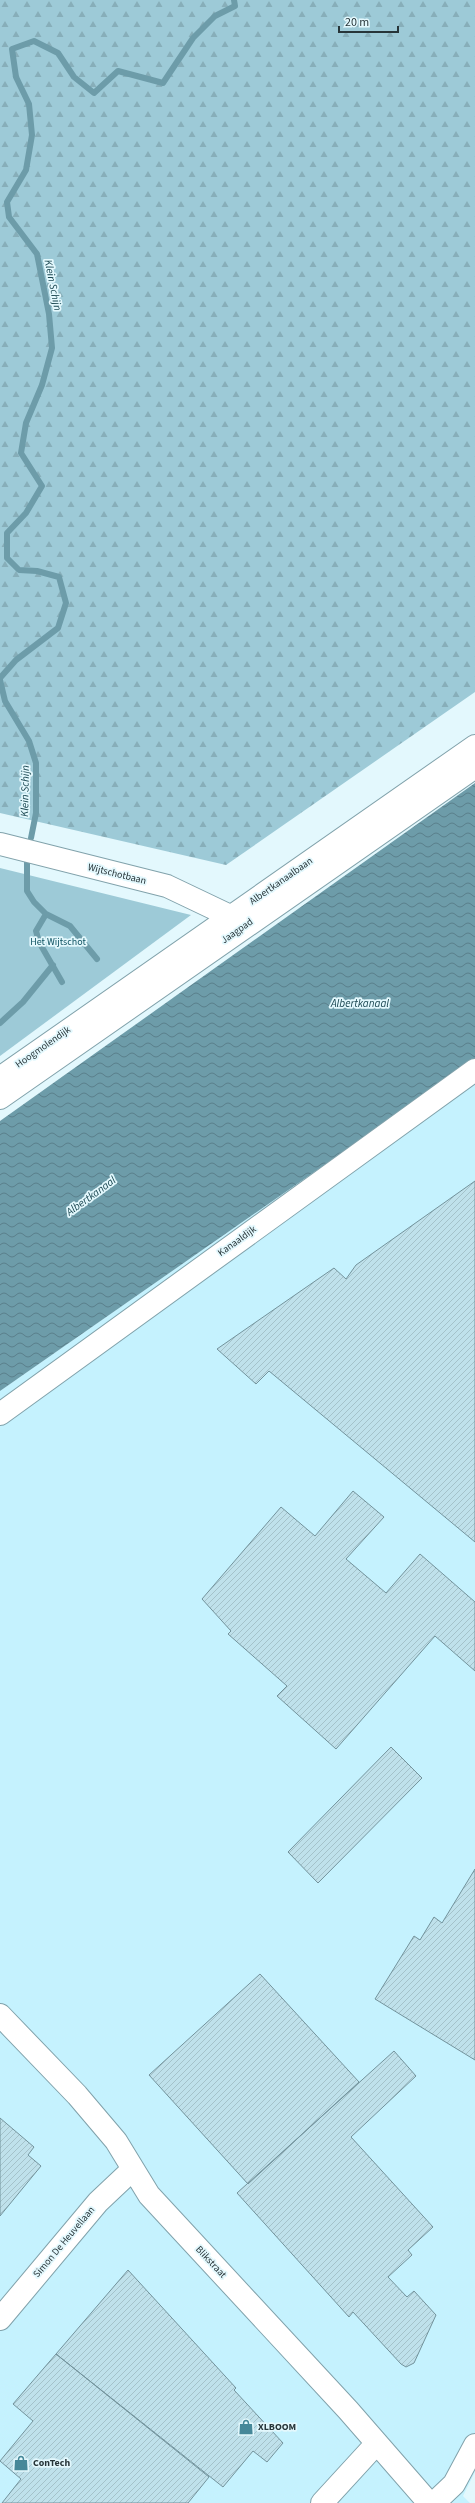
<svg xmlns="http://www.w3.org/2000/svg" width="475" height="2503" font-family="'Source Sans 3',sans-serif">
<style>
.built{fill:#c5f2fe}
.forest{fill:url(#forest-firs)}
.park{fill:#9dcad7}
.water{fill:url(#water-waves)}
.lines{fill:none;stroke-linecap:round;stroke-linejoin:round}
.stream{stroke:#6d9ca9;stroke-width:6}
.building{fill:url(#building-hatch);stroke:#73939c}
.minor-casing{stroke:#81a2ab;stroke-width:24}
.minor{stroke:#fff;stroke-width:22}
.labels{text-anchor:middle;dominant-baseline:central;stroke-width:3.5;stroke-linejoin:round;paint-order:stroke}
.street-label{font-size:10px;fill:#273539;stroke:#e3f8fd}
.park-label{font-size:10px;fill:#0f5362;stroke:#e3f8fd}
.poi-label{font-size:10px;font-weight:bold;fill:#273539;stroke:#e3f8fd;text-anchor:start}
.water-label{font-size:11px;font-style:italic;fill:#1b4751;stroke:#e3f8fd}
</style>
<defs>
<pattern id="forest-firs" width="22" height="20" patternUnits="userSpaceOnUse"><rect width="22" height="20" fill="#9dcad7"/><path d="M5 1l3.5 6h-7zM16 11l3.5 6h-7z" fill="#87aeb9"/></pattern>
<pattern id="water-waves" width="16" height="10" patternUnits="userSpaceOnUse"><rect width="16" height="10" fill="#6d9ca9"/><path d="M0 5q4-4 8 0t8 0" fill="none" stroke="#5a808b"/></pattern>
<pattern id="building-hatch" width="6" height="6" patternUnits="userSpaceOnUse"><rect width="6" height="6" fill="#bfe1eb"/><path d="M-1 1l2-2M0 6l6-6M5 7l2-2" fill="none" stroke="#a4c2ca"/></pattern>
</defs>
<rect width="100%" height="100%" fill="#e3f8fd"/>
<path class="built" d="M 475,1060 L 475,2472 L 463,2496 L 470,2503 L 0,2503 L 0,1391 Z"/>
<path class="forest" d="M 0,0 L 475,0 L 475,692 L 226,865 L 0,813 Z"/>
<path class="park" d="M 0,868 L 191,915 L 0,1056 Z"/>
<path class="water" d="M 475,783 L 475,1060 L 0,1391 L 0,1121 Z"/>
<g class="lines">
<path class="stream" d="M 0,678 L 16,660 L 58,628 L 66,603 L 59,577 L 37,571 L 19,570 L 7,558 L 7,533 L 26,513 L 42,486 L 21,453 L 26,423 L 42,385 L 52,348 L 49,314 L 37,254 L 9,217 L 7,202 L 26,170 L 32,135 L 29,104 L 16,77 L 12,49 L 34,41 L 58,53 L 74,77 L 94,93 L 118,71 L 163,83 L 193,38 L 215,16 L 235,6 L 234,0
M 0,680 L 5,701 L 29,741 L 36,763 L 36,813 L 31,838
M 27,862 L 27,891 L 34,902 L 46,914 L 70,926 L 97,959
M 46,914 L 36,931 L 39,942 L 62,982
M 0,1023 L 23,1002 L 53,965"/>
</g>
<path class="building" d="M 475,1181 L 475,1542 L 269,1371 L 256,1384 L 217,1349 L 334,1268 L 346,1279 L 356,1265 Z
M 353,1491 L 384,1517 L 346,1559 L 386,1593 L 420,1554 L 475,1602 L 475,1671 L 435,1636 L 336,1749 L 277,1696 L 287,1686 L 228,1634 L 231,1631 L 202,1599 L 281,1507 L 315,1536 Z
M 391,1747 L 422,1778 L 318,1883 L 288,1852 Z
M 475,1869 L 475,2060 L 375,1999 L 414,1936 L 420,1940 L 434,1917 L 442,1923 Z
M 260,1974 L 359,2082 L 248,2184 L 149,2075 Z
M 394,2051 L 416,2076 L 351,2137 L 433,2227 L 408,2250 L 412,2255 L 388,2277 L 407,2297 L 414,2291 L 436,2315 L 414,2363 L 406,2367 L 401,2364 L 353,2312 L 349,2317 L 237,2193 Z
M 0,2118 L 34,2147 L 28,2155 L 41,2166 L 0,2216 Z
M 128,2270 L 236,2388 L 234,2390 L 283,2443 L 267,2462 L 253,2451 L 223,2487 L 56,2354 Z
M 56,2354 L 209,2477 L 188,2503 L 2,2503 L 21,2479 L 0,2461 L 33,2421 L 13,2404 Z"/>
<g class="lines">
<g class="minor-casing">
<path id="minor" d="M 0,844 L 167,886 L 230,916
M 0,1078 L 475,746
M 0,1098 L 475,767
M 0,1414 L 475,1070
M 0,2015 L 77,2095 L 116,2141 L 149,2195 L 348,2410 L 429,2503
M 0,2319 L 98,2202 L 133,2169
M 322,2503 L 377,2443
M 434,2503 L 454,2484 L 475,2445"/>
</g>
<use href="#minor" class="minor"/>
</g>
<defs>
<g id="shop-bare" transform="scale(1.2)"><path d="M-5-2.5h2.3a2.7 3.5 0 0 1 5.4 0H5L5.5 6h-11ZM-1.5-2.5h3a1.5 2.3 0 0 0-3 0Z" fill="#468899" stroke="#e3f8fd" stroke-width="2.5" paint-order="stroke"/></g>
</defs>
<g fill-rule="evenodd">
<use href="#shop-bare" x="246" y="2427"/>
<use href="#shop-bare" x="21" y="2463"/>
</g>
<g class="labels">
<g class="street-label">
<text transform="translate(117 874) rotate(14)">Wijtschotbaan</text>
<text transform="translate(281 881) rotate(-35)">Albertkanaalbaan</text>
<text transform="translate(237 931) rotate(-35)">Jaagpad</text>
<text transform="translate(43 1047) rotate(-35)">Hoogmolendijk</text>
<text transform="translate(237 1241) rotate(-36)">Kanaaldijk</text>
<text transform="translate(64 2242) rotate(-50)">Simon De Heuvellaan</text>
<text transform="translate(211 2262) rotate(47)">Blikstraat</text>
</g>
<g class="park-label">
<text x="58" y="942">Het Wijtschot</text>
</g>
<g class="poi-label">
<text x="258" y="2427">XLBOOM</text>
<text x="33" y="2463">ConTech</text>
</g>
<g class="water-label">
<text transform="translate(53 285) rotate(79)">Klein Schijn</text>
<text transform="translate(25 791) rotate(-89)">Klein Schijn</text>
<text x="360" y="1003">Albertkanaal</text>
<text transform="translate(91 1196) rotate(-36)">Albertkanaal</text>
</g>
</g>
<path d="M339 26v6h59v-6" fill="none" stroke="#273539" stroke-width="2"/>
<text x="345" y="26" font-size="12" fill="#273539" stroke="#e3f8fd" stroke-width="3" paint-order="stroke">20 m</text>
</svg>
